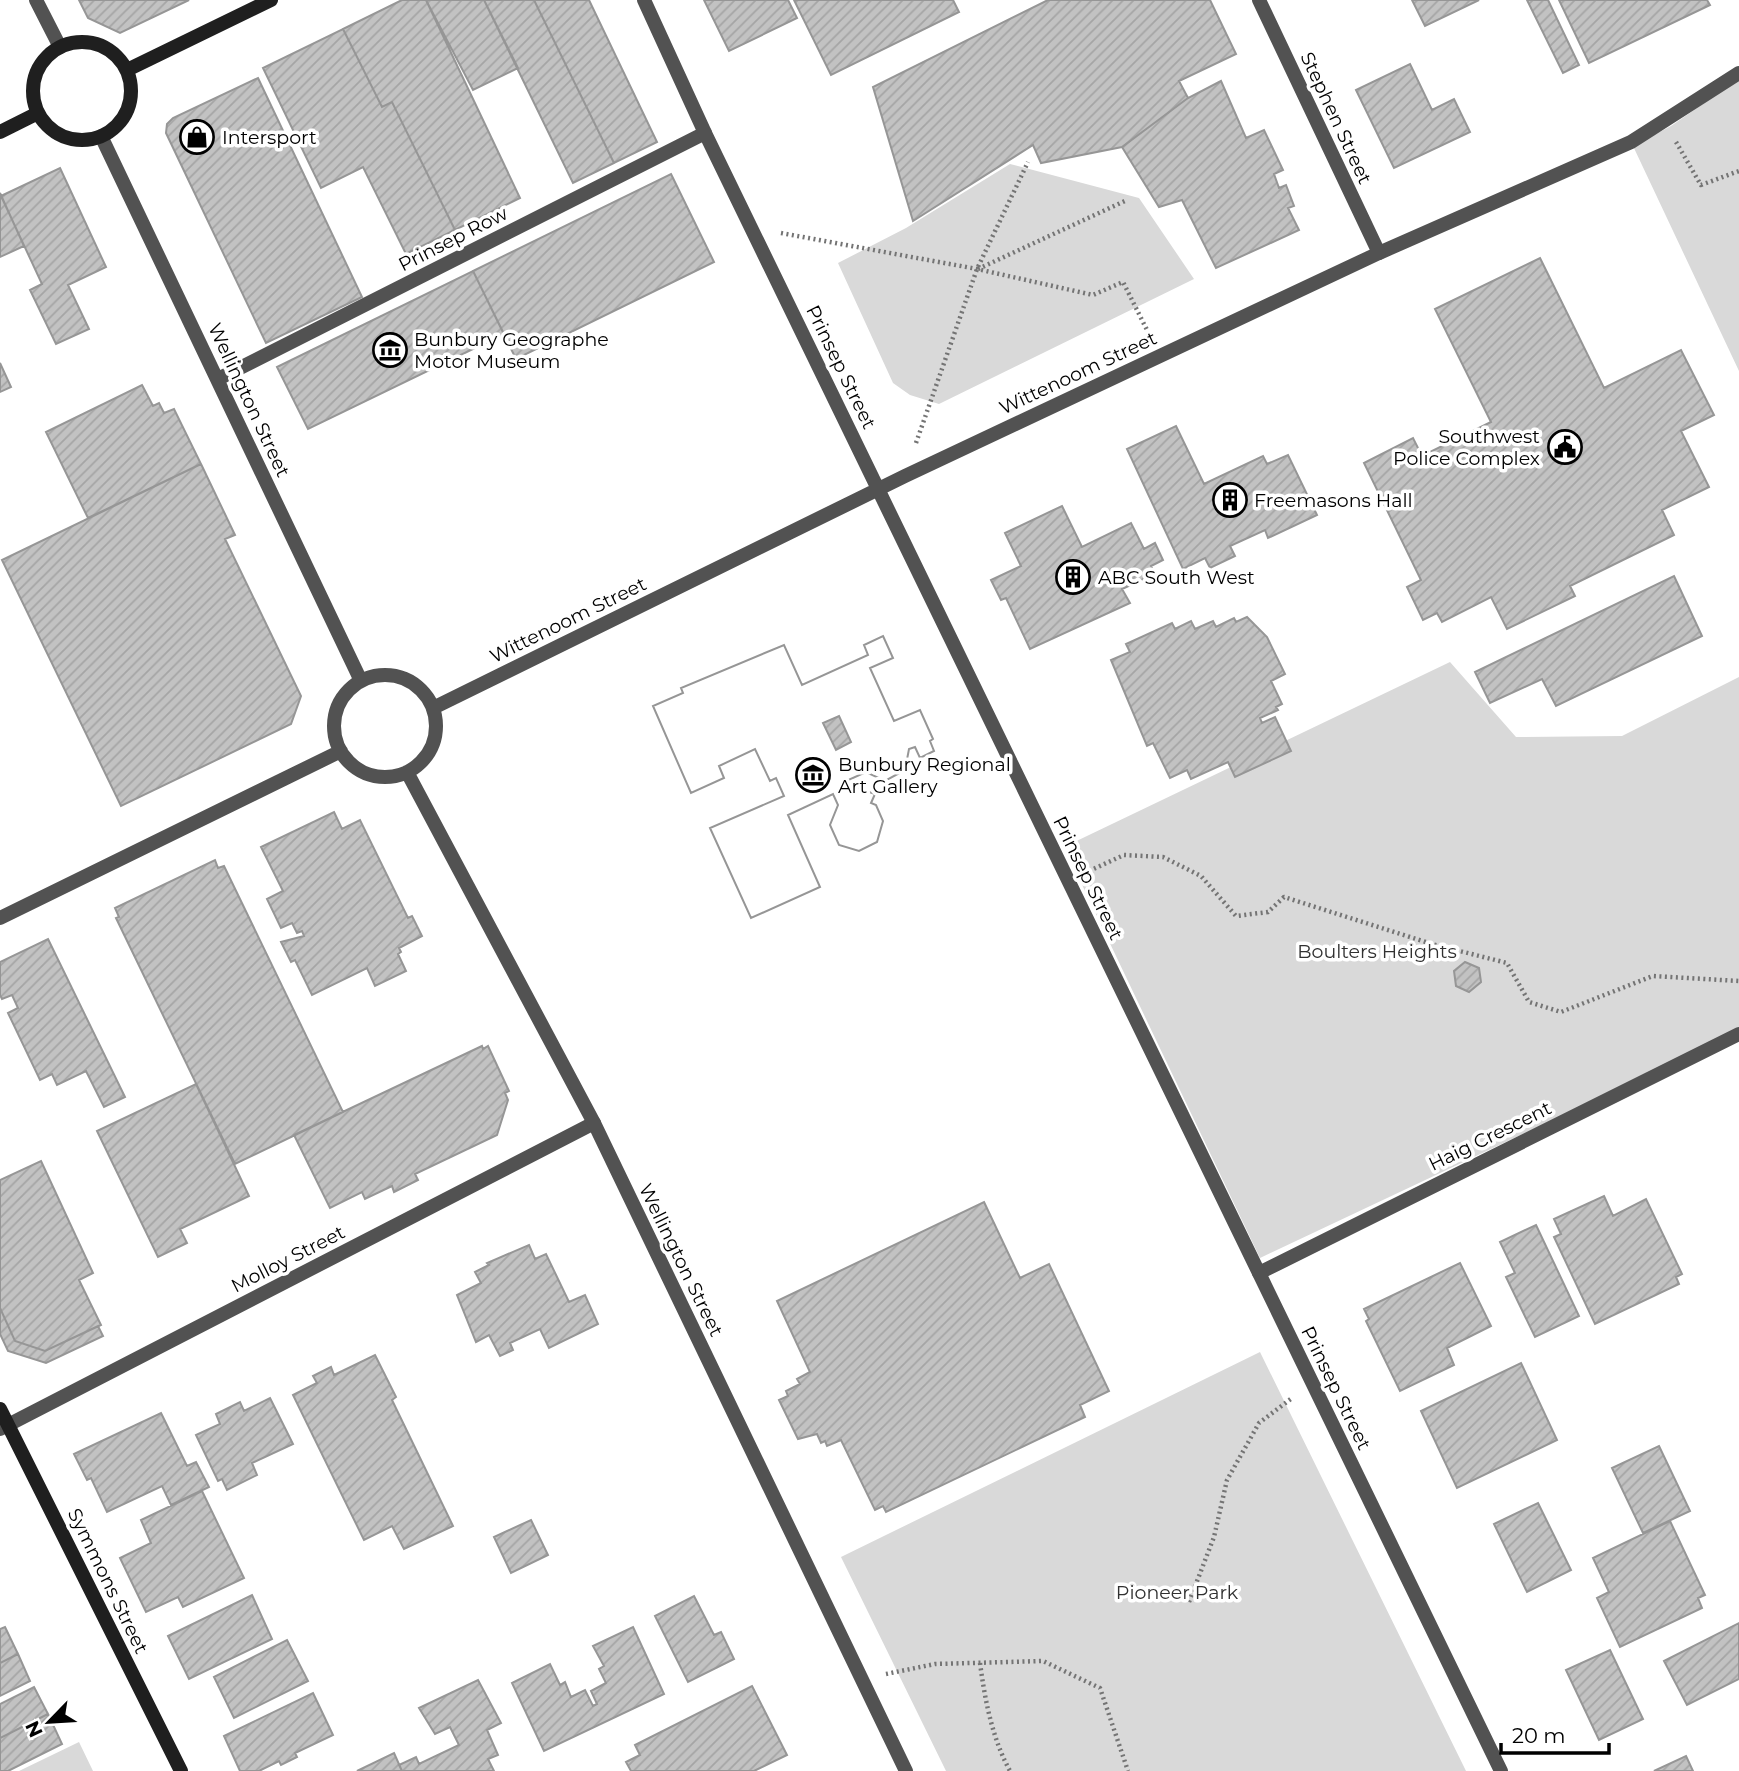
<svg xmlns="http://www.w3.org/2000/svg" width="1739" height="1771" font-family="Montserrat,sans-serif">
<style>
.green{fill:#d9d9d9}
.building{fill:url(#building-hatch);stroke:#969696;stroke-width:2;fill-rule:evenodd}
.lines{fill:none;stroke-linecap:round;stroke-linejoin:round}
.path{stroke:#747474;stroke-width:4.5;stroke-dasharray:2 3.5;stroke-linecap:butt}
.service{stroke:#525252;stroke-width:14}
.minor{stroke:#525252;stroke-width:14}
.tertiary{stroke:#525252;stroke-width:14}
.secondary{stroke:#1f1f1f;stroke-width:14}
.labels{text-anchor:middle;dominant-baseline:central;stroke-width:7;stroke-linejoin:round;paint-order:stroke}
.street-label{font-size:19px;fill:#000;stroke:#fff}
.poi-label{font-size:19px;fill:#000;stroke:#fff;text-anchor:start}
.park-label{font-size:19px;fill:#303030;stroke:#fff}
</style>
<defs>
<pattern id="building-hatch" width="6" height="6" patternUnits="userSpaceOnUse" patternTransform="scale(1.75)"><rect width="6" height="6" fill="#c2c2c2"/><path d="M-1 1l2-2M0 6l6-6M5 7l2-2" fill="none" stroke="#a5a5a5"/></pattern>
</defs>
<rect width="100%" height="100%" fill="#fff"/>
<path class="green" d="M 1739,79 L 1739,371 L 1633,146 L 1671,126 Z
M 1010,164 L 1139,198 L 1194,279 L 939,404 L 910,395 L 893,383 L 838,263 L 906,228 Z
M 1450,662 L 1516,737 L 1622,736 L 1739,677 L 1739,1032 L 1260,1258 L 1064,847 Z
M 1260,1352 L 1466,1771 L 946,1771 L 841,1557 Z
M 79,1742 L 93,1771 L 19,1771 Z"/>
<path class="building" d="M 79,0 L 189,0 L 120,33 L 88,18 Z
M 402,0 L 426,0 L 520,198 L 455,230 L 392,102 L 382,107 L 343,29 Z
M 426,0 L 484,0 L 518,68 L 473,90 Z
M 484,0 L 534,0 L 614,163 L 573,183 Z
M 534,0 L 589,0 L 657,142 L 614,163 Z
M 704,0 L 788,0 L 797,18 L 729,51 Z
M 794,0 L 953,0 L 959,12 L 831,75 Z
M 1048,0 L 1210,0 L 1236,54 L 1179,81 L 1188,98 L 1122,147 L 1041,163 L 1033,145 L 913,221 L 873,87 Z
M 1412,0 L 1479,0 L 1425,26 Z
M 1527,0 L 1548,0 L 1579,65 L 1563,73 Z
M 1559,0 L 1707,0 L 1710,5 L 1589,63 Z
M 343,29 L 382,107 L 392,102 L 455,230 L 406,254 L 363,167 L 321,188 L 263,68 Z
M 1410,64 L 1432,110 L 1454,99 L 1470,132 L 1394,168 L 1356,90 Z
M 258,78 L 362,297 L 266,343 L 166,133 L 167,124 L 173,118 Z
M 1221,81 L 1246,138 L 1264,130 L 1283,170 L 1274,174 L 1279,188 L 1286,185 L 1294,206 L 1288,208 L 1299,230 L 1216,268 L 1182,200 L 1159,207 L 1122,147 L 1188,98 Z
M 60,168 L 106,267 L 68,285 L 89,329 L 56,344 L 30,290 L 42,284 L 1,196 Z
M 671,174 L 714,262 L 516,359 L 473,271 Z
M 0,193 L 24,246 L 0,257 Z
M 1540,258 L 1604,388 L 1681,350 L 1714,415 L 1681,431 L 1709,487 L 1662,510 L 1674,535 L 1570,586 L 1575,596 L 1507,629 L 1491,597 L 1442,622 L 1437,613 L 1423,620 L 1407,587 L 1421,580 L 1364,463 L 1413,438 L 1422,456 L 1491,422 L 1435,309 Z
M 473,271 L 504,334 L 308,429 L 277,367 Z
M 0,363 L 11,387 L 0,392 Z
M 142,385 L 153,406 L 159,403 L 164,413 L 174,409 L 201,464 L 88,518 L 46,432 Z
M 1176,426 L 1204,484 L 1263,456 L 1267,464 L 1288,455 L 1317,515 L 1268,538 L 1265,530 L 1230,546 L 1235,556 L 1210,568 L 1205,558 L 1183,569 L 1127,449 Z
M 201,464 L 235,535 L 225,539 L 301,696 L 291,724 L 121,806 L 2,560 Z
M 1062,506 L 1082,547 L 1131,523 L 1144,549 L 1155,543 L 1163,560 L 1151,566 L 1155,574 L 1122,589 L 1130,603 L 1030,649 L 1006,598 L 1001,600 L 991,580 L 1021,566 L 1005,533 Z
M 1674,576 L 1702,636 L 1556,706 L 1542,679 L 1490,703 L 1475,672 Z
M 1247,617 L 1267,637 L 1285,674 L 1271,681 L 1282,704 L 1276,707 L 1278,710 L 1260,718 L 1262,723 L 1275,717 L 1291,751 L 1235,777 L 1228,762 L 1191,779 L 1187,770 L 1170,778 L 1153,743 L 1147,746 L 1111,660 L 1130,652 L 1126,644 L 1172,623 L 1175,629 L 1191,621 L 1195,629 L 1213,621 L 1216,627 L 1234,618 L 1236,622 Z
M 883,636 L 893,658 L 870,668 L 894,721 L 920,710 L 933,739 L 930,741 L 934,751 L 920,758 L 915,747 L 909,749 L 905,770 L 885,781 L 866,772 L 846,781 L 850,789 L 855,787 L 875,794 L 871,803 L 876,805 L 883,821 L 877,842 L 859,851 L 839,845 L 830,825 L 838,805 L 833,794 L 788,815 L 820,887 L 751,918 L 710,828 L 784,796 L 776,778 L 770,781 L 755,749 L 719,766 L 724,778 L 691,793 L 653,706 L 683,693 L 681,688 L 784,645 L 802,685 L 868,655 L 864,645 ZM 839,716 L 851,742 L 836,750 L 823,723 Z
M 883,636 L 893,658 L 870,668 L 894,721 L 920,710 L 933,739 L 930,741 L 934,751 L 920,758 L 915,747 L 909,749 L 905,770 L 885,781 L 866,772 L 846,781 L 850,789 L 855,787 L 875,794 L 871,803 L 876,805 L 883,821 L 877,842 L 859,851 L 839,845 L 830,825 L 838,805 L 833,794 L 788,815 L 820,887 L 751,918 L 710,828 L 784,796 L 776,778 L 770,781 L 755,749 L 719,766 L 724,778 L 691,793 L 653,706 L 683,693 L 681,688 L 784,645 L 802,685 L 868,655 L 864,645 Z
M 334,812 L 342,829 L 360,820 L 408,918 L 412,916 L 422,936 L 399,948 L 401,952 L 398,954 L 406,971 L 375,986 L 367,968 L 312,995 L 295,960 L 291,962 L 281,942 L 304,936 L 302,931 L 297,933 L 292,923 L 281,928 L 267,899 L 283,891 L 261,847 Z
M 215,860 L 218,868 L 224,866 L 343,1112 L 235,1164 L 116,918 L 119,917 L 115,908 Z
M 48,939 L 125,1097 L 104,1107 L 86,1071 L 57,1085 L 52,1074 L 40,1080 L 8,1013 L 18,1008 L 12,995 L 2,999 L 0,995 L 0,962 Z
M 1465,962 L 1479,968 L 1481,982 L 1469,992 L 1456,986 L 1454,971 Z
M 482,1046 L 483,1049 L 488,1046 L 509,1091 L 505,1093 L 508,1100 L 497,1135 L 415,1174 L 418,1180 L 394,1192 L 392,1186 L 365,1199 L 362,1192 L 330,1208 L 294,1135 Z
M 196,1084 L 249,1196 L 180,1229 L 187,1243 L 158,1257 L 97,1131 Z
M 41,1161 L 93,1273 L 79,1280 L 101,1325 L 45,1351 L 15,1341 L 0,1308 L 0,1180 Z
M 1604,1196 L 1613,1216 L 1646,1199 L 1682,1274 L 1676,1277 L 1679,1284 L 1595,1324 L 1554,1237 L 1561,1234 L 1554,1219 Z
M 984,1202 L 1020,1278 L 1049,1264 L 1109,1391 L 1080,1405 L 1085,1417 L 886,1512 L 883,1506 L 875,1510 L 841,1440 L 827,1446 L 825,1441 L 821,1443 L 817,1434 L 798,1439 L 779,1400 L 788,1396 L 786,1391 L 800,1384 L 797,1379 L 810,1372 L 777,1301 Z
M 1536,1225 L 1579,1316 L 1535,1337 L 1506,1277 L 1515,1273 L 1500,1242 Z
M 529,1245 L 535,1259 L 546,1254 L 569,1302 L 585,1295 L 598,1324 L 549,1348 L 540,1329 L 510,1343 L 513,1350 L 500,1356 L 489,1335 L 476,1342 L 457,1295 L 481,1283 L 475,1272 L 489,1265 L 487,1263 Z
M 1460,1263 L 1491,1326 L 1447,1348 L 1454,1365 L 1400,1391 L 1366,1321 L 1369,1319 L 1364,1309 Z
M 0,1308 L 15,1341 L 45,1351 L 98,1326 L 103,1336 L 46,1363 L 8,1351 L 0,1334 Z
M 375,1355 L 396,1397 L 392,1400 L 453,1526 L 404,1549 L 392,1526 L 364,1540 L 293,1395 L 317,1383 L 313,1376 L 331,1367 L 334,1375 Z
M 1521,1363 L 1557,1440 L 1457,1488 L 1421,1411 Z
M 270,1398 L 293,1444 L 252,1463 L 257,1475 L 227,1490 L 222,1479 L 218,1481 L 196,1435 L 220,1424 L 216,1414 L 240,1402 L 244,1411 Z
M 161,1413 L 187,1466 L 196,1462 L 209,1487 L 171,1505 L 162,1486 L 107,1512 L 91,1478 L 87,1480 L 74,1454 Z
M 1659,1446 L 1690,1511 L 1643,1533 L 1612,1468 Z
M 202,1491 L 244,1578 L 183,1607 L 178,1597 L 146,1612 L 120,1558 L 151,1543 L 141,1520 Z
M 1538,1503 L 1571,1570 L 1527,1592 L 1494,1524 Z
M 531,1520 L 548,1555 L 511,1573 L 494,1537 Z
M 1670,1521 L 1705,1595 L 1698,1598 L 1702,1608 L 1620,1647 L 1597,1598 L 1609,1592 L 1593,1558 Z
M 252,1595 L 272,1639 L 189,1679 L 168,1636 Z
M 694,1596 L 714,1635 L 721,1632 L 734,1659 L 688,1682 L 655,1616 Z
M 1739,1623 L 1739,1679 L 1687,1705 L 1664,1661 Z
M 5,1627 L 18,1654 L 0,1663 L 0,1629 Z
M 633,1627 L 664,1694 L 544,1751 L 512,1683 L 550,1664 L 560,1685 L 565,1682 L 571,1697 L 585,1690 L 593,1706 L 597,1704 L 591,1691 L 606,1683 L 599,1669 L 604,1666 L 593,1646 Z
M 287,1640 L 308,1681 L 234,1718 L 214,1677 Z
M 1610,1650 L 1643,1719 L 1599,1740 L 1566,1670 Z
M 18,1654 L 30,1681 L 0,1696 L 0,1663 Z
M 478,1680 L 501,1723 L 487,1730 L 498,1755 L 488,1759 L 494,1771 L 402,1771 L 399,1765 L 416,1757 L 419,1764 L 459,1745 L 450,1727 L 435,1734 L 419,1708 Z
M 752,1686 L 787,1755 L 754,1771 L 631,1771 L 626,1762 L 640,1755 L 635,1745 Z
M 34,1687 L 48,1714 L 0,1738 L 0,1704 Z
M 313,1693 L 333,1735 L 295,1753 L 297,1757 L 281,1765 L 279,1761 L 259,1771 L 240,1771 L 224,1736 Z
M 48,1714 L 62,1744 L 8,1771 L 0,1771 L 0,1738 Z
M 394,1753 L 402,1771 L 357,1771 Z
M 1686,1756 L 1693,1771 L 1654,1771 Z"/>
<g class="lines">
<path class="path" d="M 1676,142 L 1701,185 L 1739,171
M 781,233 L 977,269 L 1093,295 L 1123,282 L 1150,336
M 978,269 L 1127,200
M 916,443 L 977,269 L 1028,162
M 1089,871 L 1124,855 L 1163,857 L 1201,876 L 1236,916 L 1268,912 L 1284,897 L 1432,944 L 1507,963 L 1529,1002 L 1561,1012 L 1653,976 L 1739,981
M 1189,1602 L 1214,1537 L 1227,1480 L 1259,1423 L 1292,1398
M 980,1663 C 985,1700 992,1738 1010,1771
M 886,1674 L 935,1664 L 1043,1661 L 1100,1688 L 1128,1771"/>
<path class="service" d="M 218,379 L 705,133"/>
<path class="minor" d="M 1379,253 L 1631,142 L 1739,73
M 1259,1273 L 1739,1034
M 0,1429 L 594,1123"/>
<path class="tertiary" d="M 36,0 L 60,47
M 644,0 L 705,133 L 1501,1771
M 101,136 L 361,681
M334 726a51 51 0 1 1 102 0a51 51 0 1 1-102 0Z
M 433,708 L 905,476 L 1379,253 L 1259,0
M 407,772 L 594,1123 L 906,1771
M 0,918 L 341,751"/>
<path class="secondary" d="M33 91a49 49 0 1 1 98 0a49 49 0 1 1-98 0Z
M 127,70 L 271,0
M 0,132 L 38,113
M 0,1409 L 181,1771"/>
</g>
<defs>
<g id="shop-ring" transform="scale(1.75)"><circle r="9.5" fill="#fff" stroke="#000" stroke-width="1.5"/><path d="M-5-2.5h2.3a2.7 3.5 0 0 1 5.4 0H5L5.5 6h-11ZM-1.5-2.5h3a1.5 2.3 0 0 0-3 0Z" fill="#000"/></g>
<g id="museum-ring" transform="scale(1.75)"><circle r="9.5" fill="#fff" stroke="#000" stroke-width="1.5"/><path d="M0-6L6-3V-2H-6V-3ZM-5-1h2V3h-2ZM-1-1h2V3h-2ZM3-1h2V3H3ZM-6 4H6V6H-6Z" fill="#000"/></g>
<g id="civic-ring" transform="scale(1.75)"><circle r="9.5" fill="#fff" stroke="#000" stroke-width="1.5"/><path d="M-.6-6.5H3V-4.5H.6V-3L4-1V1h2V6H-6V1h2V-1L-.6-3ZM-1.2 2.5V6h2.4V2.5Z" fill="#000"/></g>
<g id="building-ring" transform="scale(1.75)"><circle r="9.5" fill="#fff" stroke="#000" stroke-width="1.5"/><path d="M-4-6H4V6H1V3H-1V6H-4ZM-2.5-4.3h1.7v1.8h-1.7ZM.8-4.3h1.7v1.8H.8ZM-2.5-1h1.7V.8h-1.7ZM.8-1h1.7V.8H.8Z" fill="#000"/></g>
</defs>
<g fill-rule="evenodd">
<use href="#shop-ring" x="197" y="137"/>
<use href="#museum-ring" x="390" y="350"/>
<use href="#civic-ring" x="1565" y="447"/>
<use href="#building-ring" x="1230" y="500"/>
<use href="#building-ring" x="1073" y="577"/>
<use href="#museum-ring" x="813" y="775"/>
</g>
<g class="labels">
<g class="street-label">
<text transform="translate(1336 118) rotate(65)">Stephen Street</text>
<text transform="translate(453 239) rotate(-27)">Prinsep Row</text>
<text transform="translate(841 367) rotate(64)">Prinsep Street</text>
<text transform="translate(1078 373) rotate(-25)">Wittenoom Street</text>
<text transform="translate(249 400) rotate(65)">Wellington Street</text>
<text transform="translate(568 620) rotate(-26)">Wittenoom Street</text>
<text transform="translate(1088 878) rotate(64)">Prinsep Street</text>
<text transform="translate(1490 1136) rotate(-26)">Haig Crescent</text>
<text transform="translate(288 1259) rotate(-27)">Molloy Street</text>
<text transform="translate(681 1260) rotate(64)">Wellington Street</text>
<text transform="translate(1336 1388) rotate(64)">Prinsep Street</text>
<text transform="translate(108 1581) rotate(64)">Symmons Street</text>
</g>
<g class="poi-label">
<text x="222" y="137">Intersport</text>
<text x="414" y="339">Bunbury Geographe<tspan x="414" dy="22">Motor Museum</tspan></text>
<text x="1540" y="436" text-anchor="end">Southwest<tspan x="1540" dy="22">Police Complex</tspan></text>
<text x="1254" y="500">Freemasons Hall</text>
<text x="1098" y="577">ABC South West</text>
<text x="838" y="764">Bunbury Regional<tspan x="838" dy="22">Art Gallery</tspan></text>
</g>
<g class="park-label">
<text x="1377" y="951">Boulters Heights</text>
<text x="1177" y="1592">Pioneer Park</text>
</g>
</g>
<g transform="translate(49 1722) rotate(245)" stroke="#ffffff" stroke-width="5" paint-order="stroke">
<path d="M0-5L12 26L0 18L-12 26Z" fill="#000000"/>
<text y="-10" font-size="19" font-weight="bold" text-anchor="middle" fill="#000000">N</text>
</g>
<path d="M1501 1743v10h108v-10" fill="none" stroke="#000000" stroke-width="3.5"/>
<text x="1512" y="1743" font-size="21" fill="#000000" stroke="#ffffff" stroke-width="5" paint-order="stroke">20 m</text>
</svg>
